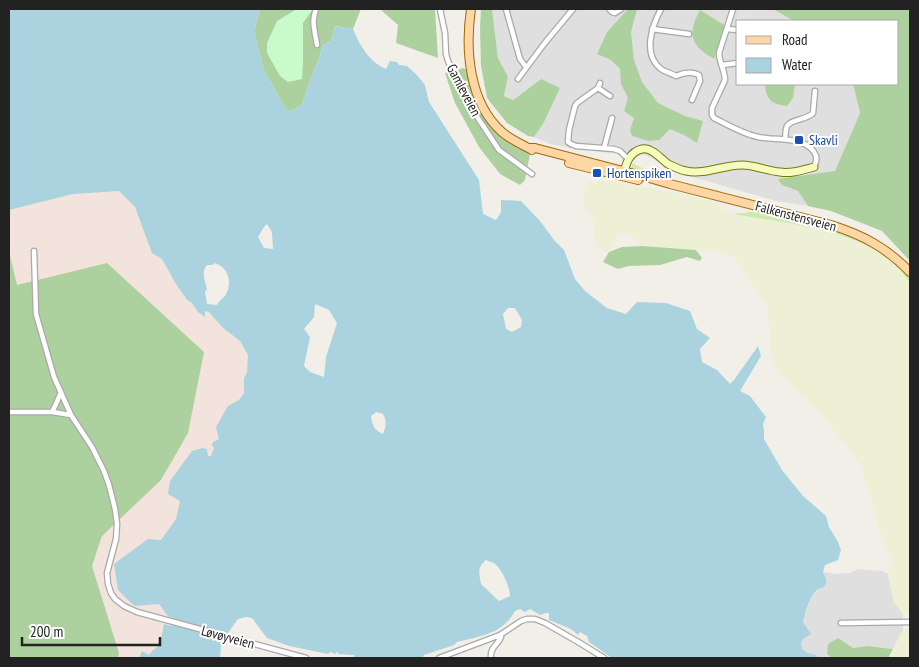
<svg xmlns="http://www.w3.org/2000/svg" width="919" height="667" font-family="'PT Sans Narrow',sans-serif">
<style>
.residential{fill:#e0dfdf}
.military{fill:#f3e3dd}
.farmland{fill:#eef0d5}
.grass{fill:#cdebb0}
.forest{fill:#add19e}
.park{fill:#c8facc}
.parking{fill:#e2e2e2}
.water{fill:#aad3df;fill-rule:evenodd}
.lines{fill:none;stroke-linecap:round;stroke-linejoin:round}
.street-casing{stroke:#a9a9a9;stroke-width:7}
.secondary-casing{stroke:#707d05;stroke-width:9}
.primary-casing{stroke:#a06b00;stroke-width:10}
.street{stroke:#fff;stroke-width:4.5}
.secondary{stroke:#f7fabf;stroke-width:7}
.primary{stroke:#fcd6a4;stroke-width:8}
.transit-dot{fill:#1a4fb4;stroke:#fff;stroke-width:2}
.labels{text-anchor:middle;dominant-baseline:central;stroke-width:4;stroke-linejoin:round;paint-order:stroke}
.street-label{font-size:14px;fill:#222;stroke:#fff}
.transit-label{font-size:14px;fill:#164399;stroke:#fff;text-anchor:start}
</style>
<rect width="100%" height="100%" fill="#f2efe9"/>
<path class="residential" d="M 492,9 L 773,9 L 794,21 L 738,21 L 738,84 L 853,84 L 860,113 L 835,172 L 783,185 L 798,191 L 808,206 L 776,201 L 678,173 L 646,155 L 610,153 L 576,149 L 550,144 L 534,137 L 543,124 L 541,79 L 520,94 L 513,100 L 504,96 L 508,77 L 498,58 Z
M 859,569 L 883,571 L 888,574 L 894,602 L 903,614 L 903,630 L 893,649 L 867,646 L 853,648 L 827,654 L 832,658 L 818,658 L 816,655 L 808,653 L 803,650 L 801,644 L 803,639 L 803,622 L 810,599 L 816,592 L 822,587 L 826,579 L 823,572 L 837,574 L 850,573 Z"/>
<path class="military" d="M 125,183 L 199,301 L 222,309 L 255,356 L 186,613 L 165,648 L 150,658 L 9,658 L 9,198 Z"/>
<path class="farmland" d="M 605,181 L 679,193 L 711,201 L 732,214 L 798,224 L 828,231 L 866,246 L 882,255 L 891,261 L 910,283 L 910,614 L 903,614 L 894,602 L 888,574 L 892,563 L 881,534 L 871,501 L 862,467 L 819,410 L 803,398 L 783,378 L 773,362 L 770,350 L 768,308 L 742,267 L 734,257 L 719,251 L 642,246 L 635,238 L 623,233 L 619,233 L 616,238 L 614,246 L 609,252 L 601,250 L 596,245 L 593,235 L 594,219 L 587,211 L 582,199 L 585,188 L 588,183 Z
M 910,628 L 910,658 L 888,658 L 903,630 Z"/>
<path class="grass" d="M 632,164 L 634,164 L 661,177 L 720,191 L 719,194 L 633,170 L 631,168 Z
M 752,212 L 772,213 L 840,229 L 858,237 L 898,263 L 910,276 L 910,283 C 904,275 897,266 889,260 C 847,227 783,223 732,214 Z"/>
<path class="forest" d="M 260,9 L 361,9 L 353,29 L 335,26 L 331,41 L 322,46 L 320,56 L 310,81 L 302,104 L 298,108 L 290,111 L 285,108 L 263,68 L 254,31 Z
M 380,9 L 435,9 L 438,58 L 396,43 L 398,25 Z
M 481,9 L 492,9 L 498,58 L 508,77 L 504,96 L 513,100 L 541,79 L 560,88 L 543,124 L 534,137 L 528,136 L 507,123 L 487,98 L 481,66 L 480,29 Z
M 628,9 L 637,9 L 631,32 L 634,60 L 642,82 L 658,103 L 685,116 L 703,121 L 697,143 L 686,136 L 670,129 L 659,140 L 648,141 L 632,136 L 630,130 L 634,118 L 624,111 L 628,98 L 621,84 L 620,69 L 611,60 L 597,54 L 607,32 Z
M 773,9 L 910,9 L 910,261 L 882,231 L 831,211 L 808,206 L 798,191 L 782,185 L 778,179 L 835,171 L 860,113 L 853,84 L 898,84 L 898,21 L 794,21 Z
M 700,10 L 726,26 L 714,59 C 690,45 687,34 700,10 Z
M 463,68 L 467,70 L 476,100 L 490,127 L 506,140 L 530,154 L 525,180 L 520,185 L 500,174 L 479,147 L 455,103 L 445,73 Z
M 765,84 L 795,84 L 793,98 L 787,106 C 772,104 766,100 765,84 Z
M 642,246 L 696,250 L 702,258 L 700,261 L 687,257 L 660,265 L 629,266 L 618,269 L 603,262 L 609,252 L 622,247 Z
M 9,251 L 17,285 L 107,263 L 204,352 L 188,433 L 161,480 L 102,536 L 92,566 L 119,653 L 118,658 L 9,658 Z
M 838,638 L 853,648 L 867,646 L 893,649 L 888,658 L 832,658 L 827,654 L 828,644 Z"/>
<path class="park" d="M 297,9 L 313,9 L 303,23 L 303,62 L 302,79 L 288,82 L 280,76 L 267,53 L 267,43 L 277,21 Z"/>
<path class="parking" d="M 739,9 L 754,9 L 750,21 L 738,21 L 738,26 L 735,24 Z"/>
<path class="water" d="M 9,9 L 260,9 L 254,31 L 263,68 L 285,108 L 290,111 L 298,108 L 302,104 L 310,81 L 320,56 L 322,46 L 331,41 L 335,26 L 353,29 C 360,45 368,61 386,69 L 390,61 L 397,62 L 399,65 L 407,66 L 417,75 L 425,85 L 429,102 L 479,180 L 483,214 L 496,220 L 501,212 L 501,200 L 521,201 L 540,221 L 554,240 L 564,250 L 575,279 L 585,291 L 607,308 L 626,314 L 637,302 L 666,303 L 690,311 L 697,329 L 710,338 L 700,349 L 702,362 L 717,370 L 730,384 L 734,380 L 758,346 L 761,356 L 740,391 L 750,396 L 766,417 L 763,424 L 764,431 L 764,439 L 782,470 L 803,496 L 826,516 L 829,527 L 838,542 L 841,550 L 838,560 L 825,565 L 823,572 C 825,576 827,580 826,584 C 824,588 819,588 816,591 C 808,599 806,612 803,622 L 811,634 L 803,639 L 801,644 L 803,650 L 808,653 L 816,655 L 818,658 L 612,658 L 589,642 L 587,636 L 580,632 L 578,635 L 571,629 L 549,620 L 549,613 L 546,613 L 540,615 L 530,609 L 525,612 L 520,609 L 515,611 C 503,634 480,636 457,642 L 454,645 L 424,655 L 423,657 L 417,658 L 361,658 L 354,657 L 354,655 L 338,654 L 338,651 L 335,654 L 330,652 L 328,654 L 289,646 L 267,638 L 252,618 L 246,617 L 238,619 L 228,633 L 227,644 L 221,646 L 220,658 L 139,658 L 142,651 L 149,655 L 153,650 L 160,645 L 164,624 L 171,626 L 176,619 L 168,616 L 159,604 L 135,606 L 129,601 L 118,590 L 114,564 L 148,539 L 161,540 L 176,519 L 180,501 L 168,494 L 170,481 L 192,451 L 202,448 L 207,449 L 208,456 L 211,456 L 214,448 L 212,445 L 213,442 L 219,439 L 216,427 L 228,406 L 239,400 L 244,393 L 244,378 L 247,373 L 248,355 L 240,341 L 222,327 L 209,312 L 205,311 L 205,317 L 198,312 L 192,303 L 187,300 L 176,284 L 162,259 L 152,253 L 135,207 L 119,191 L 73,194 L 9,210 ZM 267,224 L 272,232 L 273,249 L 264,248 L 258,237 L 264,227 ZM 215,263 C 229,268 233,283 225,296 C 222,299 219,301 217,305 L 207,304 L 206,297 L 205,292 L 207,289 C 205,281 201,272 207,265 L 212,265 ZM 315,304 L 329,310 L 337,323 L 326,357 L 324,377 L 310,372 L 304,366 L 310,337 L 304,329 L 314,317 ZM 508,308 L 515,308 L 522,320 L 521,327 L 512,332 L 506,329 L 503,314 ZM 376,412 L 383,414 C 387,421 386,427 383,434 C 374,430 372,425 371,416 ZM 486,560 C 488,561 491,562 494,563 C 502,569 510,587 510,596 L 499,601 C 493,596 488,590 481,584 C 479,573 477,568 486,560 Z"/>
<g class="lines">
<g class="street-casing">
<path id="street" d="M 316,9 C 311,21 315,32 317,45
M 440,9 L 445,33 L 446,54 L 448,61 L 468,103 L 499,150 L 532,174
M 506,9 L 520,59 L 526,67
M 609,9 L 612,12 L 615,13 L 621,9
M 661,9 C 652,26 642,54 661,69 C 665,72 671,73 676,76 C 683,73 692,71 699,75 L 700,81 L 692,100
M 733,9 L 719,53 C 719,62 725,71 725,80 L 712,108 L 712,115 L 714,118 C 728,125 743,134 758,137 C 774,141 809,135 816,156 C 817,160 816,163 814,167
M 652,29 L 689,34
M 727,29 L 738,30
M 722,65 L 738,63
M 518,79 L 544,44 L 573,9
M 600,83 L 598,88 L 577,103 L 575,106 L 569,130 L 568,142 L 571,144 L 576,146 L 614,149 L 620,151 L 628,159
M 598,88 L 610,96
M 785,139 C 786,135 785,130 787,126 C 791,119 807,120 813,113 L 815,91
M 604,148 L 612,118
M 34,251 L 36,314 L 54,377 L 71,415 L 92,447 L 104,471 L 109,485 L 115,509 L 117,524 L 116,539 L 107,573 L 108,584 L 111,593 L 115,599 L 124,606 L 137,612 L 306,658
M 9,412 L 52,412 L 71,415
M 52,412 L 56,404 L 61,392
M 841,623 L 910,622
M 439,658 L 500,635 L 521,621 L 527,619 L 535,619 L 545,623 L 580,643 L 604,658
M 491,658 C 490,647 497,646 501,637 L 500,635"/>
</g>
<g class="secondary-casing">
<path id="secondary" d="M 623,175 C 626,164 629,152 642,149 C 652,147 661,159 668,164 C 674,167 680,170 686,171 C 705,175 723,165 742,165 C 755,165 767,171 780,172 C 791,174 803,170 814,167"/>
</g>
<g class="primary-casing">
<path id="primary" d="M 471,9 C 465,50 469,103 502,132 C 511,140 522,144 532,150
M 530,148 L 535,148 L 646,177 L 670,184 L 831,225 C 863,235 887,248 910,272
M 569,163 L 638,180"/>
</g>
<use href="#street" class="street"/>
<use href="#secondary" class="secondary"/>
<use href="#primary" class="primary"/>
</g>
<g class="transit-dot">
<rect x="794" y="135" width="10" height="10" rx="2.5"/>
<rect x="592" y="168" width="10" height="10" rx="2.5"/>
</g>
<g class="labels">
<g class="street-label">
<text transform="translate(464 90) rotate(62)">Gamleveien</text>
<text transform="translate(796 216) rotate(15)">Falkenstensveien</text>
<text transform="translate(228 637) rotate(15)">Løvøyveien</text>
</g>
<g class="transit-label">
<text x="809" y="140">Skavli</text>
<text x="607" y="173">Hortenspiken</text>
</g>
</g>
<rect width="919" height="667" fill="none" stroke="#222222" stroke-width="20"/>
<rect x="736" y="20" width="162" height="65" fill="#ffffff" stroke="#a7a7a7"/>
<rect x="746" y="36" width="25" height="8" fill="#fcd6a4" stroke="#a7a7a7"/>
<text x="782" y="45" font-size="15" fill="#222222">Road</text>
<rect x="746" y="58" width="25" height="15" fill="#aad3df" stroke="#a7a7a7"/>
<text x="782" y="70" font-size="15" fill="#222222">Water</text>
<path d="M22 637v8h138v-8" fill="none" stroke="#222222" stroke-width="2.5"/>
<text x="30" y="637" font-size="15" fill="#222222" stroke="#ffffff" stroke-width="4" paint-order="stroke">200 m</text>
</svg>
